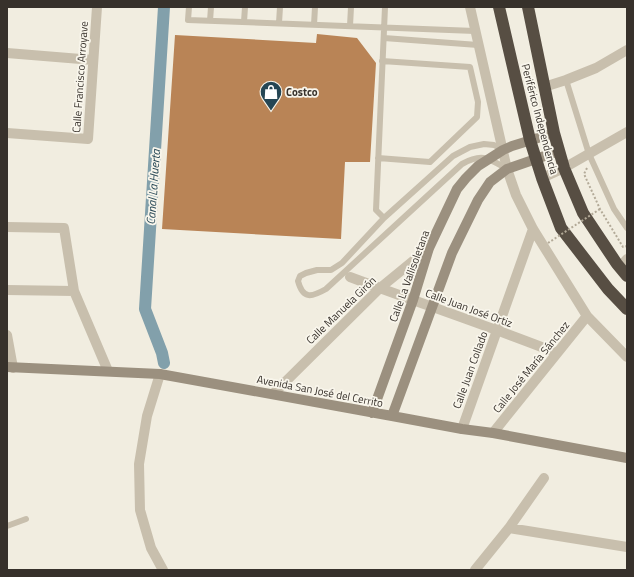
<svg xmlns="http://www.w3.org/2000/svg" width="634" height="577" font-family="'Titillium Web',sans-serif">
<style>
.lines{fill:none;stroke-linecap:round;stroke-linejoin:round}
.canal{stroke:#82a0ab;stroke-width:12}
.building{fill:#b98456}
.path{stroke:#b3aa98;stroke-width:2;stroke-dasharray:2 2;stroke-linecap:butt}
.lane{stroke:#c8bfad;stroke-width:6}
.street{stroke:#c8bfad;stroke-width:10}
.secondary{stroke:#9b907f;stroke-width:10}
.highway{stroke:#574e43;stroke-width:12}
.path-bridge{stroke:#b3aa98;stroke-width:2;stroke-dasharray:2 2;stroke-linecap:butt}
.labels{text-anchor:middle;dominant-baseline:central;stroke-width:3.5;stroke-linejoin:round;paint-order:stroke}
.street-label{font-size:11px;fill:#37312b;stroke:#f9f6ec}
.poi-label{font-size:11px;font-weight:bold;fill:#37312b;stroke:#f9f6ec;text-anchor:start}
.water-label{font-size:12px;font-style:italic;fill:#254654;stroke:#f9f6ec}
</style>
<rect width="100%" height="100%" fill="#f1ede0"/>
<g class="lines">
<path class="canal" d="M 164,363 L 162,353 L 145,309 L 164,7"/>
</g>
<path class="building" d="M 317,34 L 357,38 L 376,63 L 370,162 L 345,162 L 341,239 L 162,229 L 175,35 L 316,43 Z"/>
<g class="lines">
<path class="path" d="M 587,168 L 584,174 L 600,209 L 623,247 L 627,246"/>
<path class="lane" d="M 189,7 L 188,20 L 475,31
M 210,21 L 211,7
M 244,22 L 245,7
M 279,23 L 280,7
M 314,25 L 315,7
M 350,26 L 351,7
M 384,38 L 478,45
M 566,80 L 589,154 L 614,209 L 627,228
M 503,150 L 494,145 L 484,144 L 470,147 L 453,156 L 384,218 L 342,263 L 331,270 L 317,270 L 306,273 L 300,276 L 298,281 C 303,300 312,297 326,289 L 462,164 C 482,153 488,158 507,169
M 378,158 L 430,162 L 477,117 L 478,102 L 470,67 L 382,61
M 384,218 L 376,210 L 385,7
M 7,526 L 26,519"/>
<path class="street" d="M 470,7 L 507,169 L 516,195 L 533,229 L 587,316 L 627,357
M 7,53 L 93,60
M 544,87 L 566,80 L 596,68 L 627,50
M 7,133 L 88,139 L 97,7
M 542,178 L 564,168 L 627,132
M 7,227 L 64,228 L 74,291 L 108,371
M 620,267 L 627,259
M 350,277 C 419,303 489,326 557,353
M 7,290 L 74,291
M 7,335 L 13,368
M 160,374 L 147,416 L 139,464 L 140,510 L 151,548 L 163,570
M 273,394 L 380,288 L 429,248
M 462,429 L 533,229
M 493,433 L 587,316
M 509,528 L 627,547
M 475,570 L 509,528 L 544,478"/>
<path class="secondary" d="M 7,367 L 160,374 L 392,416 L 462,429 L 493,433 L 627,458
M 372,413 L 413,300 L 429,248 L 457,189 L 466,178 L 478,166 L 503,150 L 512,146 L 554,133
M 392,416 L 452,253 L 478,200 L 490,182 L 507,169 L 559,151"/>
<path class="highway" d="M 499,7 L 512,63 L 530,140 L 542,178 L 561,228 L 608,289 L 627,309
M 528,7 L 554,133 L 564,168 L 583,213 L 617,264 L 627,276"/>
<path class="path-bridge" d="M 548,243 L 600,209"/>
</g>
<defs>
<g id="shop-pin" transform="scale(1.15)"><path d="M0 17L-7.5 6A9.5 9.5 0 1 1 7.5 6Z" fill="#254654" stroke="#f9f6ec"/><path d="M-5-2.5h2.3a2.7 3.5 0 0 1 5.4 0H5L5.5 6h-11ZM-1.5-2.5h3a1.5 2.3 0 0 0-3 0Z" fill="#fff"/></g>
</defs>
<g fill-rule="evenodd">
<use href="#shop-pin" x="271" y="92"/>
</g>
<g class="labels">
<g class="street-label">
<text transform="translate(80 77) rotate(-86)">Calle Francisco Arroyave</text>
<text transform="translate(540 119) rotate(75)">Periférico Independencia</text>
<text transform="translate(409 276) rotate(-70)">Calle La Vallisoletana</text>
<text transform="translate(469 308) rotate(20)">Calle Juan José Ortiz</text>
<text transform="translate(341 310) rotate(-44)">Calle Manuela Girón</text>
<text transform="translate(531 367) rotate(-51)">Calle José María Sánchez</text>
<text transform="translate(470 370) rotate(-70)">Calle Juan Collado</text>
<text transform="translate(320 391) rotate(11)">Avenida San José del Cerrito</text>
</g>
<g class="poi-label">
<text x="286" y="92">Costco</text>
</g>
<g class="water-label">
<text transform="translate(153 187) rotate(-86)">Canal La Huerta</text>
</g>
</g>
<rect width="634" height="577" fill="none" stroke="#37312b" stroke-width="16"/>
</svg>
